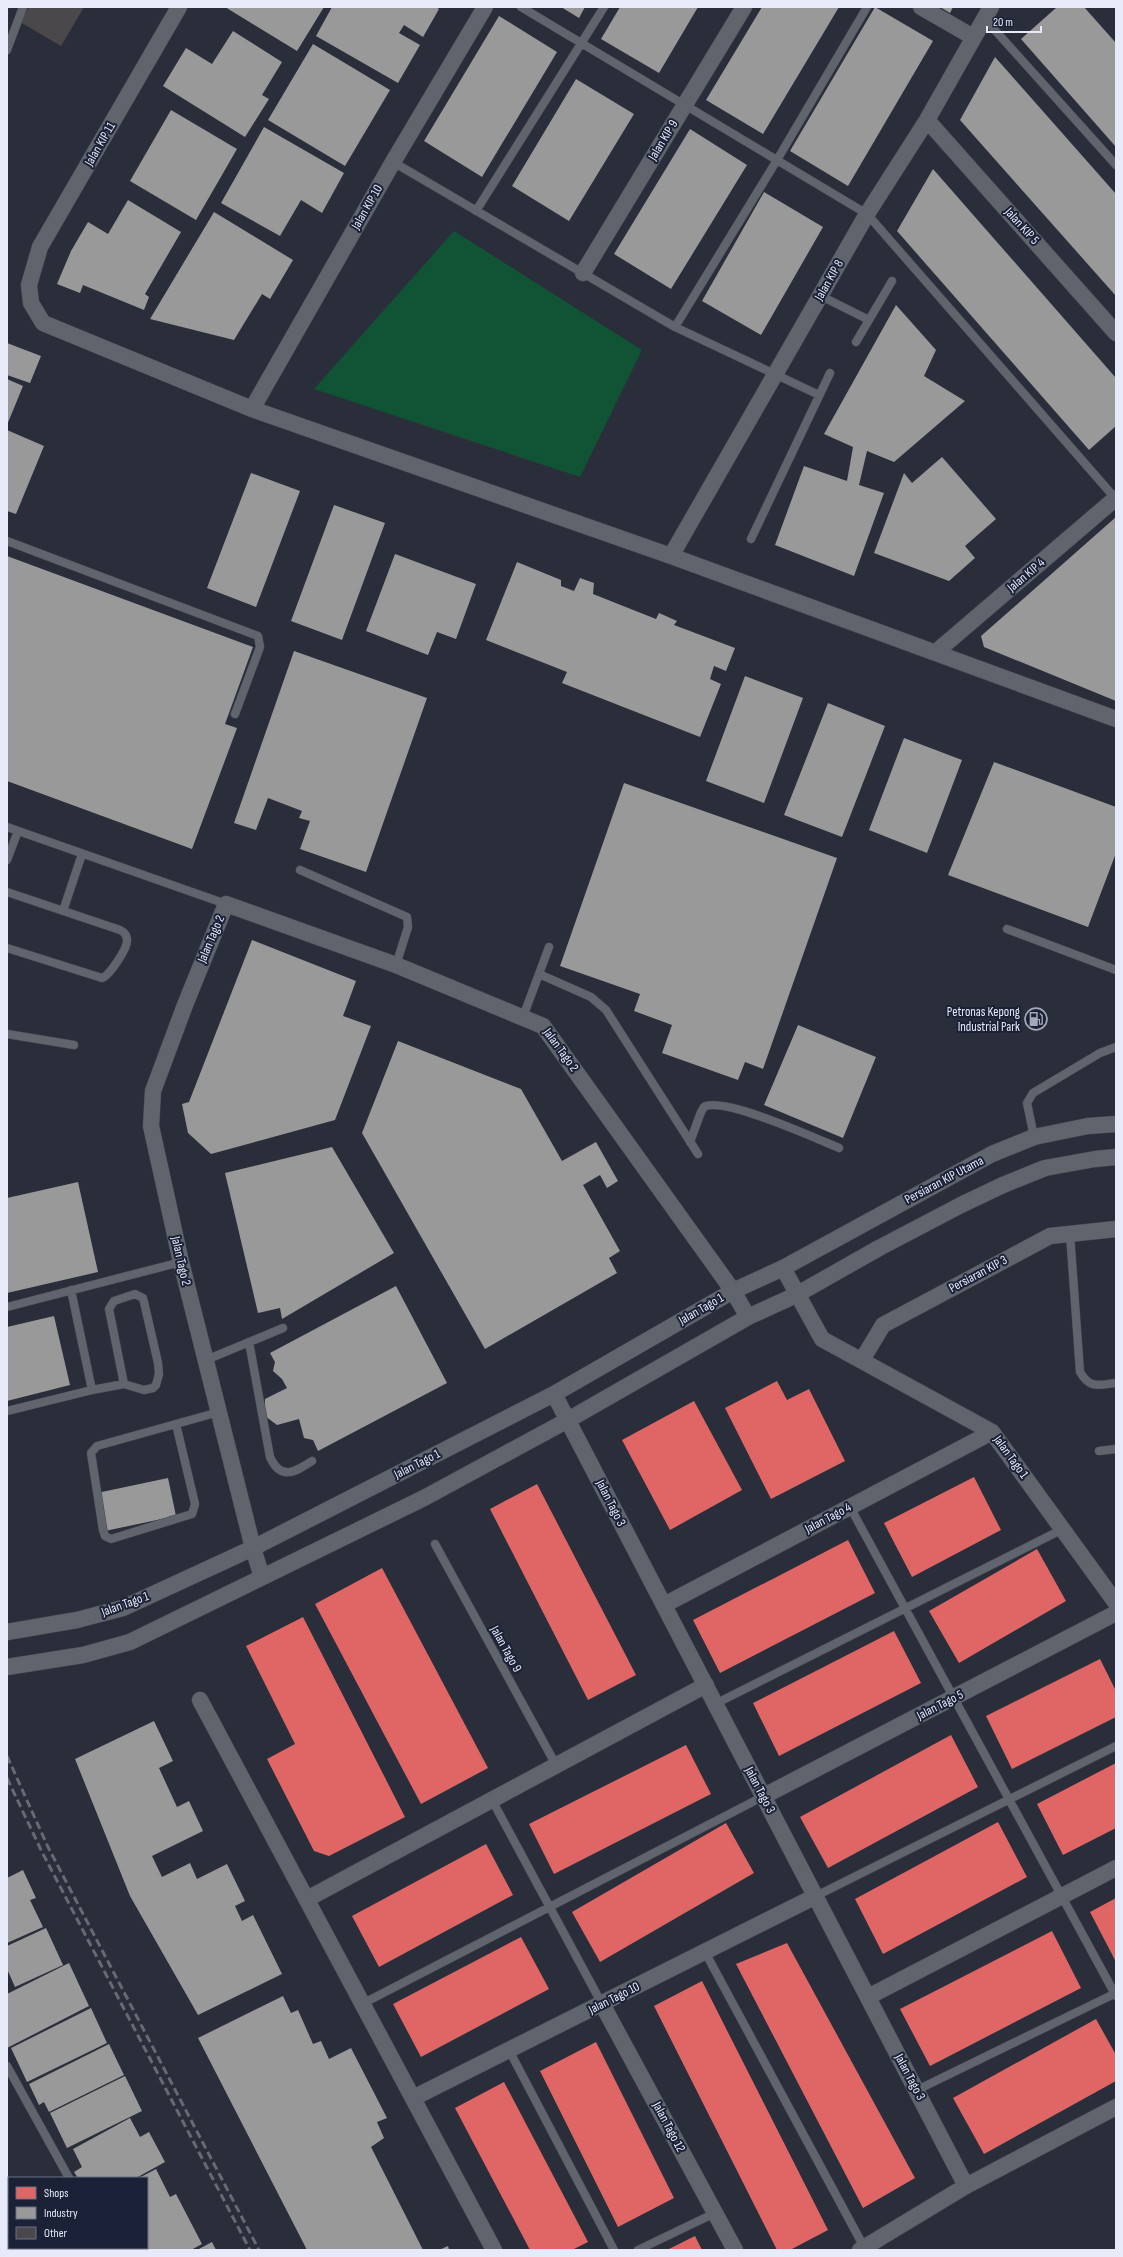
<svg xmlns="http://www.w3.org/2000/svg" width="1123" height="2257" font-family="'Sofia Sans Condensed',sans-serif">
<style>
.green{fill:#115435}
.shops{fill:#e06666}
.industry{fill:#999}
.building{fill:#4b484b}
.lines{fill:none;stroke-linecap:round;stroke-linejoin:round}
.lane-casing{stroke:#474a54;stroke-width:9}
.street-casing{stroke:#474a54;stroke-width:17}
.lane{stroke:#60646d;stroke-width:8}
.street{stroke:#60646d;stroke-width:16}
.rail{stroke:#666a72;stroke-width:3;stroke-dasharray:8 4;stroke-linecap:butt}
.labels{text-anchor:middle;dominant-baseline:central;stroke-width:4;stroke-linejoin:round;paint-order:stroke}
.street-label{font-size:13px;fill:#e6eaf9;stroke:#1b2136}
.poi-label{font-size:13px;fill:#e6eaf9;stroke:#1b2136;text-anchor:end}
</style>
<rect width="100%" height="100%" fill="#2a2e3a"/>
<path class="green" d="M 454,231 L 642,350 L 580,477 L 314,389 Z"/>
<path class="shops" d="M 777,1381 L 787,1400 L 809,1389 L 845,1461 L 771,1499 L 725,1408 Z
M 694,1401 L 742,1490 L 670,1530 L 622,1440 Z
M 974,1477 L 1001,1530 L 912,1577 L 884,1523 Z
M 537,1484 L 636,1675 L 588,1700 L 490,1509 Z
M 848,1540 L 875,1593 L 720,1673 L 693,1620 Z
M 1037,1549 L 1066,1601 L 959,1663 L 929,1611 Z
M 382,1568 L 488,1768 L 421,1804 L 315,1604 Z
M 303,1617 L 405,1817 L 329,1856 L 314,1851 L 267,1759 L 295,1744 L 246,1646 Z
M 894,1631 L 921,1683 L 779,1756 L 753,1703 Z
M 1100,1659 L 1116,1691 L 1116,1717 L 1012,1769 L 986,1716 Z
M 951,1735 L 978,1787 L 828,1868 L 800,1817 Z
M 686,1745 L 711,1794 L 554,1874 L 529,1824 Z
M 1116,1763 L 1116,1828 L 1063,1855 L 1037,1804 Z
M 998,1822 L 1027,1877 L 883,1954 L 855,1899 Z
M 726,1823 L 754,1873 L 600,1962 L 572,1912 Z
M 486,1844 L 513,1895 L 379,1967 L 352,1916 Z
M 1116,1898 L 1116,1962 L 1090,1912 Z
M 1052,1931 L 1081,1988 L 930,2066 L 900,2009 Z
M 521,1937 L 549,1989 L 421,2057 L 393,2004 Z
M 787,1943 L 915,2178 L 863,2208 L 736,1964 Z
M 702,1981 L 828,2230 L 790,2250 L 777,2250 L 654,2006 Z
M 1096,2019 L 1116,2055 L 1116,2081 L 984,2154 L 953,2098 Z
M 596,2042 L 674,2198 L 618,2227 L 540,2071 Z
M 504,2082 L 588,2242 L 572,2250 L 530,2250 L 455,2108 Z
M 695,2236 L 702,2250 L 667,2250 Z"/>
<path class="industry" d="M 225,7 L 324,7 L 297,51 Z
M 332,7 L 436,7 L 439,9 L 423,37 L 404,25 L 399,33 L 420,45 L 398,83 L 316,36 Z
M 561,7 L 585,7 L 579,18 Z
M 620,7 L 698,7 L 659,73 L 601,39 Z
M 762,7 L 839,7 L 763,134 L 706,100 Z
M 875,7 L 933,41 L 848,186 L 790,151 Z
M 940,7 L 953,7 L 950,13 Z
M 1057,7 L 1084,7 L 1116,43 L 1116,147 L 1021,39 Z
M 499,16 L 557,52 L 482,177 L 424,141 Z
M 233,31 L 282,62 L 262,95 L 269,99 L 245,137 L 163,86 L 186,48 L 212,64 Z
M 313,44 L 390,90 L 345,166 L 268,120 Z
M 995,57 L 1116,194 L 1116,296 L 960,120 Z
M 576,79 L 634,114 L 569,221 L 512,186 Z
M 171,110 L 237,149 L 196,220 L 130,181 Z
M 264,127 L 344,173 L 322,213 L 301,200 L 280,236 L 221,203 Z
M 690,129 L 747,165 L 671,289 L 614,254 Z
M 933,169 L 1116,378 L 1116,426 L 1089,450 L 897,231 Z
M 764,192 L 823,227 L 761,335 L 702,301 Z
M 128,200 L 181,232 L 145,294 L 149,297 L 144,310 L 83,285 L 80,293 L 57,284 L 71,251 L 88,222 L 108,234 Z
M 214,212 L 293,260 L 270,299 L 262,294 L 234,340 L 150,319 Z
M 896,305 L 936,350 L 924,376 L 965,401 L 894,462 L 867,451 L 859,485 L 884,493 L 854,576 L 775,545 L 804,466 L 847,481 L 853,447 L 824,434 Z
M 7,343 L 41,356 L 30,383 L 7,375 Z
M 7,379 L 23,386 L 7,425 Z
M 7,430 L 44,446 L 16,514 L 7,511 Z
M 942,457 L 996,519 L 965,546 L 975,558 L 949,581 L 874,553 L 904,473 L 912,483 Z
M 251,473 L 300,491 L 256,607 L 207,588 Z
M 334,505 L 385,523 L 342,640 L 291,621 Z
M 1116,517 L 1116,701 L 984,647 L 981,636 Z
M 395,554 L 476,584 L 456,639 L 437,632 L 428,655 L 366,631 Z
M 7,556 L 253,647 L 225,724 L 237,728 L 192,849 L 7,781 Z
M 517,562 L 561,580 L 561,586 L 574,591 L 580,578 L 594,583 L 593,594 L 656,619 L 659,613 L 677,621 L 674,625 L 735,648 L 726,671 L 714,666 L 710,679 L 721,684 L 700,737 L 562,683 L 567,672 L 486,640 Z
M 294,651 L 427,698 L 366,872 L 300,849 L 310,821 L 299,818 L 302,811 L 268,798 L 256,830 L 234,823 Z
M 745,676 L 803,698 L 764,803 L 706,781 Z
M 828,703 L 885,726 L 842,837 L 784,815 Z
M 904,738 L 962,760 L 927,853 L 869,830 Z
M 994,762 L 1116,807 L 1116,853 L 1088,927 L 948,875 Z
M 624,783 L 837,858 L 763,1069 L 745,1062 L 738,1080 L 662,1053 L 672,1025 L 634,1011 L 640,994 L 560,966 Z
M 252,940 L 356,981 L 343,1016 L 371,1026 L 335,1120 L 211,1154 L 188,1133 L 182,1104 L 189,1102 Z
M 798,1025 L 876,1057 L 843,1138 L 764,1105 Z
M 398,1041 L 521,1089 L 562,1161 L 596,1142 L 618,1181 L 607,1188 L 600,1175 L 583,1185 L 620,1251 L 609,1258 L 617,1273 L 485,1349 L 362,1133 Z
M 332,1147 L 394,1253 L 282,1319 L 280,1308 L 258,1313 L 225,1173 Z
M 78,1182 L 98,1272 L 7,1293 L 7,1198 Z
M 396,1286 L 447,1383 L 318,1451 L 313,1440 L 304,1438 L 299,1419 L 277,1425 L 265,1416 L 265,1399 L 287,1388 L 282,1379 L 273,1371 L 275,1362 L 270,1353 Z
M 54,1316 L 70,1385 L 7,1401 L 7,1327 Z
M 168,1478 L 176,1516 L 105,1531 L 97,1493 Z
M 154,1721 L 173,1761 L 159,1768 L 177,1807 L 189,1801 L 203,1831 L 152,1856 L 162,1877 L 190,1863 L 197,1879 L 227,1864 L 245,1901 L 235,1906 L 242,1921 L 253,1915 L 282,1974 L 198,2015 L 130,1896 L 75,1759 Z
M 23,1870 L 36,1898 L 30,1900 L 43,1927 L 7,1943 L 7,1878 Z
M 46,1928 L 63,1965 L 15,1987 L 7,1969 L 7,1946 Z
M 69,1963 L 89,2006 L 7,2048 L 7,1994 Z
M 283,1996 L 291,2013 L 298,2010 L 313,2044 L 321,2041 L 329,2059 L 351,2048 L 387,2118 L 377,2122 L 384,2138 L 371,2147 L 423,2250 L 307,2250 L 198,2038 Z
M 91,2008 L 107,2043 L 27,2082 L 11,2048 Z
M 109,2044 L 124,2075 L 49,2112 L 44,2102 L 39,2105 L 29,2084 Z
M 125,2076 L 142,2111 L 67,2148 L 50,2113 Z
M 130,2118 L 140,2137 L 149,2132 L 165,2162 L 136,2178 L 78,2178 L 74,2172 L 82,2167 L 73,2149 Z
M 156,2169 L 170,2197 L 176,2194 L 202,2244 L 191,2250 L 119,2250 L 117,2248 L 147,2248 L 147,2178 L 139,2178 Z
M 7,2225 L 9,2229 L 9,2248 L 18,2248 L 19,2250 L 7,2250 Z
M 212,2242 L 216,2250 L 197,2250 Z
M 448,2246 L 449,2250 L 439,2250 Z"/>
<path class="building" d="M 29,7 L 84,7 L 61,46 L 20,22 Z"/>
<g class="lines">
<g class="lane-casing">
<path id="lane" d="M 521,7 L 867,214 L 1115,498
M 984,18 L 1116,165
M 7,50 L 23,7
M 393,162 L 675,327 L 819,395
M 476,211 L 604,7
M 821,296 L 869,320
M 675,327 L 777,160 L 867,7
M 856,342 L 892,281
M 751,539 L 830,373
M 7,541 L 258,636 L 260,647 L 235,714
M 7,827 L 226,904
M 7,860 L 18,831
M 300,870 L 407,917 L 408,927 L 396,965
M 7,892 L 120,930 C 124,932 127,935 127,940 C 128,948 109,976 102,978 L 7,948
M 63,911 L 82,854
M 1007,929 L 1116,970
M 539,974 L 591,997 L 606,1010 L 698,1154
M 523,1017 L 549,947
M 7,1034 L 74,1045
M 1034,1137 L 1027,1103 L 1033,1093 L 1100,1053 L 1116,1047
M 690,1142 L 701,1112 L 704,1107 C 723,1096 815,1138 839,1148
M 1070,1234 L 1080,1372 C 1090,1389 1098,1385 1116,1383
M 7,1307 L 181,1262
M 249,1342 L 270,1457 C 281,1481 295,1472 312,1461
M 206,1360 L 283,1328
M 92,1390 L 124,1384 L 144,1390 L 153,1388 L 156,1385 L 159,1374 L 158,1363 L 144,1302 L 143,1298 L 135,1294 L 114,1301 L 109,1309 L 124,1384
M 7,1411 L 92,1390 L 71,1290
M 176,1424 L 195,1504 L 192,1514 L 111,1539 L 105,1536 L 103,1530 L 91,1453 L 97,1446 L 219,1412
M 1099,1451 L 1116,1449
M 850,1507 L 1116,1996
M 435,1544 L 556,1765
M 715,1704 L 1063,1529
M 492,1800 L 602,2004
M 816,1896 L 1116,1746
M 705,1952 L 864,2247
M 362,2004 L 764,1796
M 509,2050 L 614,2250
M 7,2066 L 69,2178
M 917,2090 L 1116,1993
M 108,2248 L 109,2250
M 638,2250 L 715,2213"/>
</g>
<g class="street-casing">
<path id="street" d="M 179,7 L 40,247 L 29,285 L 31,303 L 43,323 L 252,409 L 671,556 L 1116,719
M 921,7 L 973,37
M 927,120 L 1116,333
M 583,273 L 744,7
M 252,409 L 393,162 L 485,7
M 671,556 L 867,214 L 927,120 L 991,7
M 936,652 L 1116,498
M 783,1268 L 822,1339 L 992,1432 L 1116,1603
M 862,1360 L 883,1325 L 1050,1236 L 1116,1229
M 554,1394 L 966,2186
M 262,1577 L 253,1548 L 181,1262 L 151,1126 L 153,1091 L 185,1005 L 226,904 L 396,965 L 543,1026 L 733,1291 L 748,1317
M 664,1605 L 992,1432
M 7,1632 L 77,1620 L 123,1608 L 253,1548 L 554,1394 L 733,1291 L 783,1268 L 992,1154 L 1034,1137 L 1088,1126 L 1116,1124
M 7,1667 L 83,1655 L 130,1642 L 424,1498 L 568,1420 L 748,1317 L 796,1295 L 879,1248 L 961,1205 L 1003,1185 L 1045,1168 L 1095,1159 L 1116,1157
M 200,1700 L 494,2250
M 764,1796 L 1116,1613
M 307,1899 L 706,1685
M 868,1997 L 1116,1868
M 602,2004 L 735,2250
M 413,2098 L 816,1896
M 860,2250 L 966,2186 L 1116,2107"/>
</g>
<use href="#lane" class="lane"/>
<use href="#street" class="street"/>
<path class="rail" d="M 7,1756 L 48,1847 L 259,2250
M 7,1778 L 42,1852 L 250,2250"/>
</g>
<defs>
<g id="fuel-ring" transform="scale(1.15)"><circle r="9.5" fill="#1b2136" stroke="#a4a8b6" stroke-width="1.5"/><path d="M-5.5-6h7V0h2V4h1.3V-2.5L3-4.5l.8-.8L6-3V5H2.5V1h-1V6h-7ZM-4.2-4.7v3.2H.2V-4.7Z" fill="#a4a8b6"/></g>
</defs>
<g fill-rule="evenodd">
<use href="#fuel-ring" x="1036" y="1019"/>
</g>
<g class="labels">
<g class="street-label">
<text transform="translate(663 140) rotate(-59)">Jalan KIP 9</text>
<text transform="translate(100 144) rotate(-60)">Jalan KIP 11</text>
<text transform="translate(367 207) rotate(-60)">Jalan KIP 10</text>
<text transform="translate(1022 226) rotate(48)">Jalan KIP 5</text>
<text transform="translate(829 280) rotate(-60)">Jalan KIP 8</text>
<text transform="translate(1026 575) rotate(-40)">Jalan KIP 4</text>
<text transform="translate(211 939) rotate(-67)">Jalan Tago 2</text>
<text transform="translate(561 1050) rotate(54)">Jalan Tago 2</text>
<text transform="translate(944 1180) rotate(-28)">Persiaran KIP Utama</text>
<text transform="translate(181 1261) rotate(77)">Jalan Tago 2</text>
<text transform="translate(978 1274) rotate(-28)">Persiaran KIP 3</text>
<text transform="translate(701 1309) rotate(-30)">Jalan Tago 1</text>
<text transform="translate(1011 1457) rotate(54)">Jalan Tago 1</text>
<text transform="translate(417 1464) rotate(-27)">Jalan Tago 1</text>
<text transform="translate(611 1503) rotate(63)">Jalan Tago 3</text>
<text transform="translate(828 1518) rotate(-28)">Jalan Tago 4</text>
<text transform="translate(125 1604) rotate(-20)">Jalan Tago 1</text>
<text transform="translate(506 1649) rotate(61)">Jalan Tago 9</text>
<text transform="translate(940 1705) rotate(-27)">Jalan Tago 5</text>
<text transform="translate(760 1790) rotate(62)">Jalan Tago 3</text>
<text transform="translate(614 1998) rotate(-27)">Jalan Tago 10</text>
<text transform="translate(910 2077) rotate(62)">Jalan Tago 3</text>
<text transform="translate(669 2127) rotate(62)">Jalan Tago 12</text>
</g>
<g class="poi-label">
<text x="1020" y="1012">Petronas Kepong<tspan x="1020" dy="15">Industrial Park</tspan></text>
</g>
</g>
<rect width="1123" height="2257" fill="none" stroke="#e6eaf9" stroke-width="16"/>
<rect x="8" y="2177" width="140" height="72" fill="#1b2136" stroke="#6c7184"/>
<rect x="16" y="2187" width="20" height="12" fill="#e06666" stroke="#6c7184"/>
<text x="44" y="2197" font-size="12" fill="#e6eaf9">Shops</text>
<rect x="16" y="2207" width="20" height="12" fill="#999999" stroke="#6c7184"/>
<text x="44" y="2217" font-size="12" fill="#e6eaf9">Industry</text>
<rect x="16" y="2227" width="20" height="12" fill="#4b484b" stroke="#6c7184"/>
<text x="44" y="2237" font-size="12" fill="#e6eaf9">Other</text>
<path d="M987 26v6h54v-6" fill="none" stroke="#e6eaf9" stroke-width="2"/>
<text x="993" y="26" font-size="12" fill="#e6eaf9" stroke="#1b2136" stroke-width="3" paint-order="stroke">20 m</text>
</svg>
